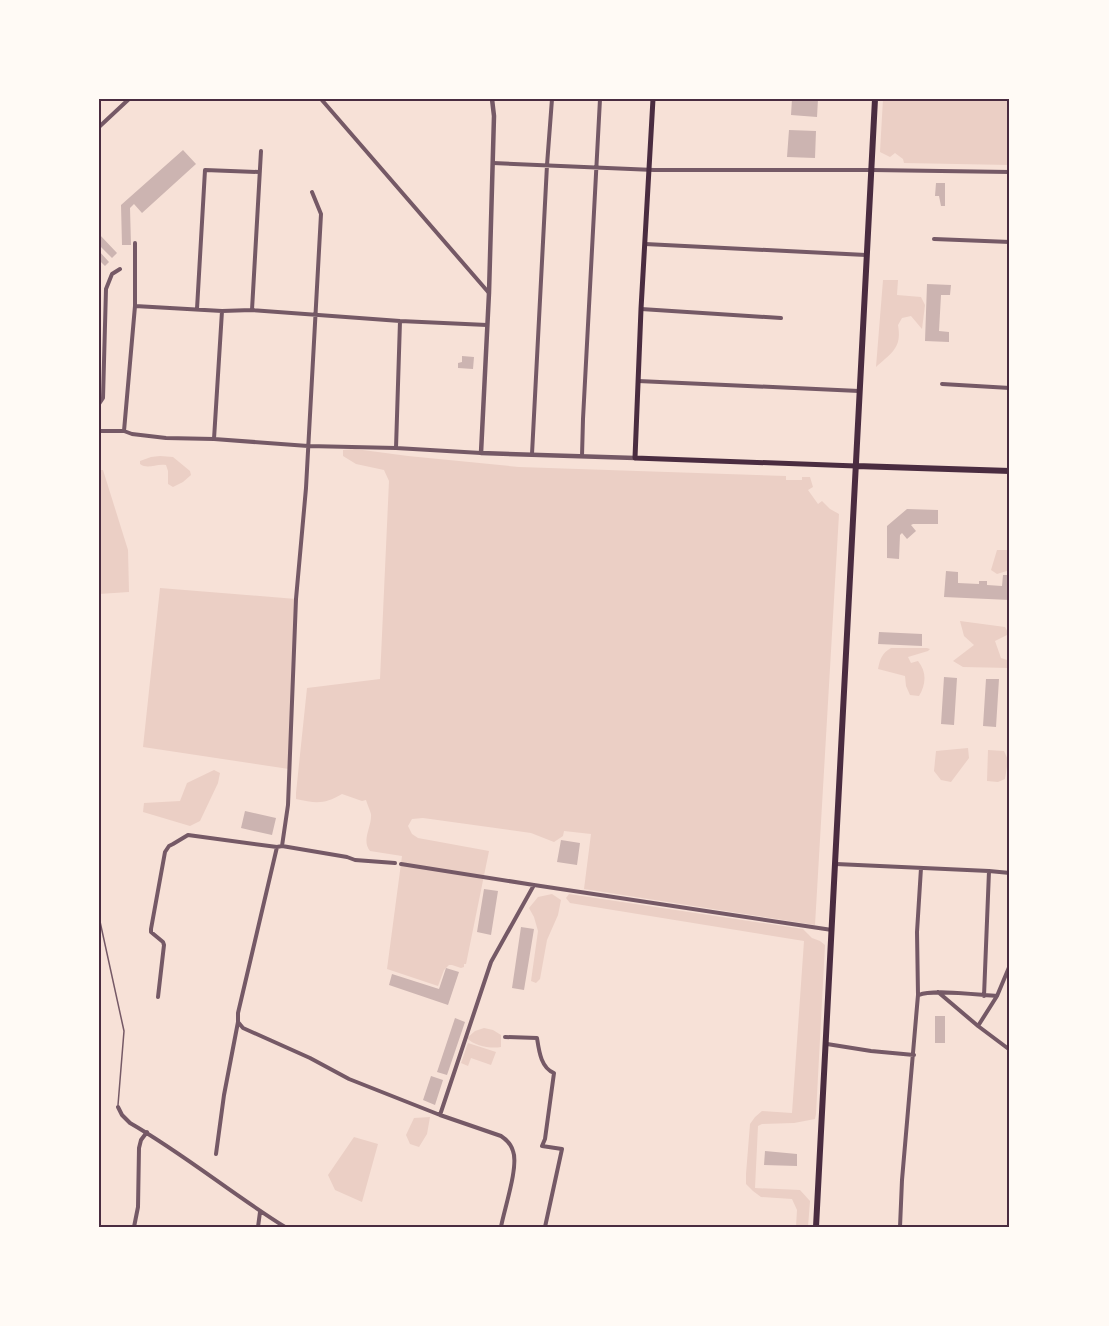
<svg xmlns="http://www.w3.org/2000/svg" width="1109" height="1326" font-family="'Libre Baskerville',serif">
<style>
.green{fill:#ebcfc5}
.building{fill:#ccb4b1}
.lines{fill:none;stroke-linecap:round;stroke-linejoin:round}
.service{stroke:#755966;stroke-width:1.5}
.minor{stroke:#755966;stroke-width:4}
.tertiary{stroke:#755966;stroke-width:4.5}
.secondary{stroke:#4a2c40;stroke-width:5}
.primary{stroke:#4a2c40;stroke-width:6}
.neatline{fill:none;stroke:#4a2c40;stroke-width:2}
</style>
<rect width="100%" height="100%" fill="#f7e1d7"/>
<path class="green" d="M 883,99 L 1010,99 L 1010,165 L 904,163 L 903,159 L 895,153 L 890,157 L 880,152 Z
M 883,280 L 898,280 L 897,295 L 921,297 L 925,305 L 922,329 L 911,316 L 902,318 L 898,325 C 902,348 892,352 876,367 Z
M 355,449 L 408,456 L 519,467 L 786,476 L 786,480 L 802,480 L 802,477 L 810,477 L 813,487 L 808,490 L 818,504 L 822,501 L 830,509 L 839,514 L 815,925 L 584,889 L 591,834 L 564,831 L 563,836 L 554,842 L 531,833 L 423,818 L 412,819 L 408,826 L 412,834 L 418,838 L 489,851 L 466,964 L 464,964 L 464,967 L 461,968 L 452,965 L 449,965 L 444,970 L 438,986 L 387,969 L 402,856 L 370,851 C 361,840 372,827 371,814 C 370,810 367,804 366,800 L 362,801 L 342,794 C 324,805 315,803 296,799 L 296,793 L 307,688 L 380,679 L 389,481 L 384,470 L 356,464 L 343,456 L 343,450 Z
M 160,456 L 173,457 L 190,471 L 191,475 L 183,482 L 173,487 L 168,484 L 168,471 L 166,465 C 156,463 148,470 140,464 L 140,461 L 151,457 Z
M 99,470 L 103,470 L 128,550 L 129,592 L 99,594 Z
M 997,550 L 1010,550 L 1010,570 L 997,574 L 991,570 Z
M 160,588 L 296,599 L 289,769 L 143,747 Z
M 960,621 L 1005,627 L 1009,634 L 995,641 L 1001,658 L 1010,661 L 1010,668 L 963,667 L 953,661 L 974,645 L 964,636 Z
M 891,648 L 927,648 L 930,649 L 928,651 L 908,657 L 911,663 L 918,661 C 927,672 926,684 919,696 L 910,695 L 906,686 L 905,676 L 878,669 C 880,659 882,653 891,648 Z
M 968,748 L 969,758 L 951,782 L 941,780 L 934,771 L 936,751 Z
M 988,750 L 1004,751 L 1008,760 L 1005,779 L 998,782 L 987,781 Z
M 214,770 L 220,773 L 218,783 L 200,821 L 190,826 L 143,812 L 144,803 L 180,801 L 187,783 Z
M 552,894 L 561,900 L 558,915 L 547,940 L 540,979 L 536,983 L 531,981 L 538,931 L 534,917 L 529,908 L 538,897 Z
M 569,894 L 803,929 L 812,938 L 820,941 L 825,945 L 816,1114 L 815,1119 L 794,1123 L 762,1124 L 758,1126 L 755,1188 L 800,1190 L 810,1201 L 808,1227 L 796,1227 L 797,1210 L 792,1199 L 761,1197 L 753,1191 L 746,1184 L 746,1174 L 750,1124 L 755,1117 L 762,1111 L 792,1113 L 804,941 L 570,903 L 566,898 Z
M 484,1028 L 493,1030 L 501,1035 L 501,1047 C 491,1049 474,1046 467,1038 L 475,1031 Z
M 468,1043 L 496,1052 L 491,1065 L 471,1058 L 468,1066 L 461,1063 Z
M 430,1117 L 427,1134 L 419,1147 L 410,1144 L 406,1135 L 414,1118 Z
M 354,1137 L 378,1144 L 362,1202 L 335,1190 L 328,1175 Z"/>
<path class="building" d="M 792,99 L 818,99 L 817,117 L 791,115 Z
M 789,130 L 816,131 L 815,158 L 787,157 Z
M 183,150 L 196,164 L 142,213 L 134,204 L 130,208 L 131,245 L 122,245 L 121,205 Z
M 936,183 L 945,183 L 945,206 L 941,206 L 939,196 L 935,196 Z
M 99,234 L 117,253 L 112,258 L 99,245 Z
M 99,251 L 109,262 L 105,266 L 99,260 Z
M 927,284 L 951,285 L 950,295 L 941,295 L 939,331 L 949,332 L 949,342 L 925,341 Z
M 462,356 L 474,357 L 473,369 L 458,368 L 458,363 L 462,362 Z
M 907,509 L 938,510 L 938,524 L 913,524 L 911,525 L 916,531 L 907,539 L 902,533 L 900,535 L 899,559 L 887,558 L 887,526 Z
M 946,571 L 958,572 L 958,583 L 979,584 L 979,581 L 987,581 L 987,585 L 1002,586 L 1003,575 L 1010,575 L 1010,600 L 944,597 Z
M 879,632 L 922,634 L 922,646 L 878,644 Z
M 944,677 L 957,678 L 954,725 L 941,724 Z
M 986,679 L 999,679 L 996,727 L 983,726 Z
M 245,811 L 276,818 L 272,835 L 241,828 Z
M 561,840 L 580,843 L 577,865 L 557,862 Z
M 484,889 L 498,891 L 491,935 L 477,932 Z
M 521,927 L 534,929 L 524,990 L 512,988 Z
M 446,968 L 459,972 L 448,1005 L 389,985 L 392,974 L 439,989 Z
M 935,1016 L 945,1016 L 945,1043 L 935,1043 Z
M 455,1018 L 465,1022 L 447,1075 L 437,1072 Z
M 431,1076 L 443,1080 L 435,1105 L 423,1100 Z
M 765,1151 L 797,1154 L 797,1166 L 764,1165 Z"/>
<g class="lines">
<path class="service" d="M 99,917 L 124,1031 L 118,1105"/>
<path class="minor" d="M 321,99 L 489,293
M 99,127 L 129,99
M 493,163 L 654,170 L 872,170 L 1010,172
M 934,239 L 1010,242
M 645,244 L 866,255
M 135,306 L 222,311 L 252,310 L 400,321 L 487,325
M 197,309 L 205,170 L 259,172
M 641,309 L 781,318
M 252,310 L 261,151
M 638,381 L 859,391
M 942,384 L 1010,388
M 99,404 L 103,398 L 106,289 L 112,274 L 120,269
M 99,431 L 124,431 L 132,434 L 166,438 L 214,439 L 308,446 L 396,448 L 481,453
M 124,431 L 135,306 L 135,243
M 214,439 L 222,311
M 396,448 L 400,321
M 532,454 L 547,165 L 552,99
M 582,456 L 583,419 L 600,99
M 282,846 L 288,805 L 296,599 L 306,488 L 321,214 L 312,192
M 282,846 L 347,857 L 355,860 L 395,863
M 401,864 L 534,885 L 832,930
M 836,864 L 989,871 L 1010,873
M 938,992 L 978,1026 L 1010,1050
M 919,995 C 933,989 979,995 997,996
M 984,996 L 989,871
M 158,997 L 164,945 L 163,942 L 151,932 L 151,929 L 165,852 L 169,846 L 173,844 L 188,835 L 277,847
M 238,1022 L 243,1028 L 310,1058 L 349,1079 L 440,1115 L 501,1136 C 507,1140 511,1144 513,1151 C 519,1166 504,1210 501,1227
M 978,1026 L 997,996 L 1010,965
M 505,1037 L 537,1038 C 539,1051 541,1068 554,1073 L 545,1139 L 542,1146 L 562,1149 L 545,1227
M 827,1044 L 871,1051 L 914,1055
M 118,1107 L 122,1115 L 130,1123 C 184,1154 232,1194 285,1227
M 440,1115 L 491,962 L 534,885
M 216,1154 L 224,1095 L 238,1022 L 238,1013 L 277,847 L 282,846
M 134,1227 L 138,1207 L 139,1148 L 141,1140 L 147,1132
M 258,1227 L 260,1212
M 900,1227 L 902,1180 L 918,995 L 917,932 L 921,868"/>
<path class="tertiary" d="M 492,99 L 494,116 L 489,293 L 481,453 L 635,458"/>
<path class="secondary" d="M 653,99 L 641,309 L 635,458 L 856,466"/>
<path class="primary" d="M 856,466 L 1010,471
M 816,1227 L 875,99"/>
</g>
<rect width="1109" height="1326" fill="none" stroke="#fffaf5" stroke-width="201"/>
<rect x="100" y="100" width="908" height="1126" class="neatline"/>
</svg>
